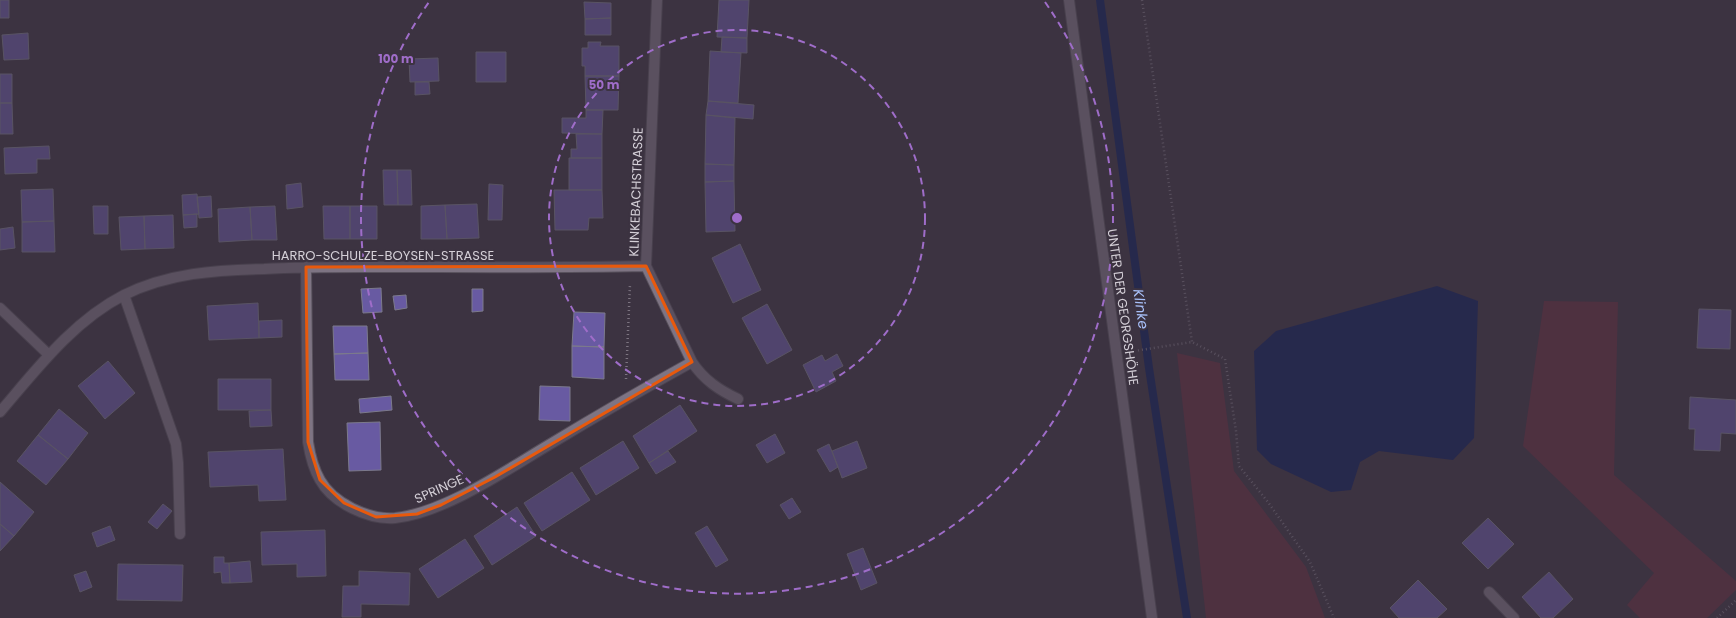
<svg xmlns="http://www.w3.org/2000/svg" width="1736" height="618" font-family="Poppins,sans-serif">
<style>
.green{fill:#642f3f}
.water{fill:#0d1d5a}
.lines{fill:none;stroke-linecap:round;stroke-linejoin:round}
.stream{stroke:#0d1d5a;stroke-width:8}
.building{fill:#685aa2;stroke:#7c7a8c}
.minor-casing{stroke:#58515c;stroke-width:12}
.path{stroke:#7c7480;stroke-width:2.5;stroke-dasharray:1 3;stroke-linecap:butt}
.minor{stroke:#7e7483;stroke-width:10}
.marked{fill:none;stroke:#e8590c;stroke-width:3;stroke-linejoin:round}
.ring{fill:none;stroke:#9f6dc9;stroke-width:2;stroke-dasharray:7 5}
.labels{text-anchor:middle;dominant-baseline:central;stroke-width:4;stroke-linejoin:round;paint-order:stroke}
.street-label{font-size:13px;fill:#d4cfd7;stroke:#3c3341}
.water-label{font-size:14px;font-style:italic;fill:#a8c0f9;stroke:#3c3341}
.centre{fill:#9f6dc9;stroke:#3c3341;stroke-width:2}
.ring-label{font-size:12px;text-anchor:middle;font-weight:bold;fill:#9f6dc9;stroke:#3c3341;stroke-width:4;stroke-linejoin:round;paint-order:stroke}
</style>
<rect width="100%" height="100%" fill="#3c3341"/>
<path class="green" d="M 1544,301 L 1618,302 L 1614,475 L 1736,581 L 1736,590 L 1707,618 L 1640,618 L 1627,605 L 1654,573 L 1523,446 Z
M 1177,353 L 1220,363 L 1234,471 L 1306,567 L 1325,618 L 1206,618 Z"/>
<path class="water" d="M 1437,286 L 1478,301 L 1474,438 L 1453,460 L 1379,451 L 1360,462 L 1351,490 L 1331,492 L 1271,464 L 1257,450 L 1254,351 L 1276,331 Z"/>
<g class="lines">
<path class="stream" d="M 1100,0 L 1149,368 L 1187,618"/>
</g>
<path class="building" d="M 0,0 L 9,0 L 9,18 L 0,18 Z
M 719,0 L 749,0 L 747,38 L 717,37 Z
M 584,2 L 611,3 L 611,18 L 585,19 Z
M 611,18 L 611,35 L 585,35 L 585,19 Z
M 28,33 L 29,59 L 4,60 L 2,35 Z
M 722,37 L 747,38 L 747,53 L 721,52 Z
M 588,42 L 601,42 L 600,46 L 619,46 L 619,76 L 585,76 L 585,66 L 582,66 L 582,48 L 588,48 Z
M 710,51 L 741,53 L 738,103 L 708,101 Z
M 476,52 L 506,52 L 506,82 L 476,82 Z
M 438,58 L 439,81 L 410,82 L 409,59 Z
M 0,74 L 12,74 L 12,103 L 0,103 Z
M 585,76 L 619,76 L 618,110 L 586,110 Z
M 415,82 L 429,82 L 430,94 L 415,95 Z
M 708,101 L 754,105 L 753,119 L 706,115 Z
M 0,103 L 12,103 L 13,134 L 0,134 Z
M 586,110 L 603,110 L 602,134 L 562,133 L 562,118 L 586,118 Z
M 706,115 L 735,118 L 734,165 L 705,164 Z
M 576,134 L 602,134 L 602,158 L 571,158 L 571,149 L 577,149 Z
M 49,146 L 50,159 L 37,159 L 37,173 L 5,174 L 4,148 Z
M 569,158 L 602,158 L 602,190 L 569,190 Z
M 705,164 L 734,165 L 734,181 L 705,182 Z
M 383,170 L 397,170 L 398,205 L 384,205 Z
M 397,170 L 411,170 L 412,205 L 398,205 Z
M 734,181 L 735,231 L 706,232 L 705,182 Z
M 301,183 L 303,207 L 287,209 L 286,185 Z
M 489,184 L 503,185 L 502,220 L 488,220 Z
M 53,189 L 54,221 L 22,222 L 21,190 Z
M 554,190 L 602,190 L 603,218 L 589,218 L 588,230 L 555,230 Z
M 197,194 L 199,214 L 183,215 L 182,195 Z
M 211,196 L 212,217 L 199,218 L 197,197 Z
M 477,204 L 479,238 L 447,239 L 445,205 Z
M 445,205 L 447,239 L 421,239 L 421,206 Z
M 93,206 L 108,206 L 108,234 L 94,234 Z
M 275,206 L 277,240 L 252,240 L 250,207 Z
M 323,206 L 350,206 L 350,239 L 324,239 Z
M 350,206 L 377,206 L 377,239 L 350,239 Z
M 250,207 L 252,240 L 219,242 L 218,209 Z
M 197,214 L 197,227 L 184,228 L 183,215 Z
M 173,215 L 174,248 L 145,249 L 144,216 Z
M 144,216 L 145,249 L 121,250 L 119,217 Z
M 54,221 L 55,252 L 22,252 L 22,222 Z
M 13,227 L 15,248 L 0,250 L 0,229 Z
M 740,244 L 761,290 L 733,303 L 712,258 Z
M 381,288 L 382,312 L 363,313 L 361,289 Z
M 472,289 L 483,289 L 483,311 L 472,312 Z
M 406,295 L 407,308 L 395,310 L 393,296 Z
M 258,303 L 259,338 L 209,340 L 207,306 Z
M 767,304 L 792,350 L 767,364 L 742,318 Z
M 1699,309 L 1731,310 L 1730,349 L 1697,348 Z
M 574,312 L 605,313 L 604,347 L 572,346 Z
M 282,320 L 282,337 L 259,338 L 259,321 Z
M 333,326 L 367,326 L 368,353 L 334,354 Z
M 572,346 L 604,347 L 604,379 L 572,377 Z
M 368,353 L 369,380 L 335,380 L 334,354 Z
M 837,354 L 843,366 L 832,372 L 836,381 L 816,392 L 803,365 L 822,355 L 825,361 Z
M 108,361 L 135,393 L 105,419 L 78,386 Z
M 218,379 L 271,379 L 271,410 L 218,410 Z
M 540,386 L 570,387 L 570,421 L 539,420 Z
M 391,396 L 392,410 L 360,413 L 359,399 Z
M 1690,397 L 1736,400 L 1736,434 L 1721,433 L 1720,451 L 1694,450 L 1695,429 L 1689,429 Z
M 680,405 L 697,431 L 649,463 L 633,436 Z
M 59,409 L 88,433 L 68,459 L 38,435 Z
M 271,410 L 272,426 L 250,427 L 249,411 Z
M 380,422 L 381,470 L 349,471 L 347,423 Z
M 775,434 L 785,453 L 767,463 L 756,445 Z
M 38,435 L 68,459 L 46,485 L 17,461 Z
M 623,441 L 639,468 L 596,495 L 580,468 Z
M 857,441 L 867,468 L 842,478 L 832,451 Z
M 829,444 L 838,467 L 830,472 L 817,450 Z
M 283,449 L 286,500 L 259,501 L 258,485 L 210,487 L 208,452 Z
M 668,451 L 676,462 L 656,474 L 649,463 Z
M 572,472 L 590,500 L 542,531 L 524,503 Z
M 0,482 L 34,512 L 14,536 L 0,524 Z
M 792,498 L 801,512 L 789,519 L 780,505 Z
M 163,504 L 172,511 L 157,529 L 148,522 Z
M 517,507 L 536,536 L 492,565 L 474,536 Z
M 1488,518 L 1514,544 L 1488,569 L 1462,543 Z
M 0,524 L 14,536 L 0,551 Z
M 110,526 L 115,540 L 97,547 L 92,533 Z
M 707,526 L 728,560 L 716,567 L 695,533 Z
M 325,530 L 326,576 L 297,577 L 297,564 L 262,565 L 261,532 Z
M 465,539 L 484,568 L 438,598 L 419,569 Z
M 863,548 L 877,583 L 861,590 L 847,554 Z
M 214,557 L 224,557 L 224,563 L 229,563 L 230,583 L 222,583 L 221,572 L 214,573 Z
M 250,561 L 252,582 L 230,583 L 229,563 Z
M 118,564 L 183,565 L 182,601 L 117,600 Z
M 86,571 L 92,587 L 80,592 L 74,575 Z
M 359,571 L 410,573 L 409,605 L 361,604 L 361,617 L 342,617 L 343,586 L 359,586 Z
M 1549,572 L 1573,599 L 1553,618 L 1541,618 L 1522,597 Z
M 1418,580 L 1447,609 L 1437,618 L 1399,618 L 1390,608 Z"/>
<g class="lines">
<g class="minor-casing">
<path id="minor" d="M 657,0 L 646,266 L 692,362 C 704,380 719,390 738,399
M 1069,0 L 1152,618
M 306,267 L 308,442 C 310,455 313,468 320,480 C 333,503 368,520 395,518 C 444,513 505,471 547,446 C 595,417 643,389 692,362
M 124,295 L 176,444 L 178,463 L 180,534
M 0,308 L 49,355
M 0,412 C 36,370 73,321 124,295 C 168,273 216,270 264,269 C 299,267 334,267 369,267 C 461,267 554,268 646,266
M 1489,592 L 1514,618"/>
</g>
<path class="path" d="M 1142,0 L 1192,342
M 1134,351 L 1192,342 L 1225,359 L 1236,431 L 1239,466 L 1268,502 L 1310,562 L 1334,618
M 626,379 L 630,284
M 1717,618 L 1736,600"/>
<use href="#minor" class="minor"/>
</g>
<path d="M0 0H1736V618H0ZM 646,266 L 692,362 L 495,477 L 441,505 L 417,514 L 376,517 L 344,503 L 320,480 L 308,442 L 306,267 Z" fill="#3c3341" fill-opacity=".55" fill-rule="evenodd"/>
<path class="marked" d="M 646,266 L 692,362 L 495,477 L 441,505 L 417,514 L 376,517 L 344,503 L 320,480 L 308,442 L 306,267 Z"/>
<g class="ring">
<circle cx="737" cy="218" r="188"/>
<path d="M1045 2A376 376 0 1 1 429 2"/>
</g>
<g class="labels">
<g class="street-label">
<text transform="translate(636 192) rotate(-88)">KLINKEBACHSTRASSE</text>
<text x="383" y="255">HARRO-SCHULZE-BOYSEN-STRASSE</text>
<text transform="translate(1123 307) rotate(82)">UNTER DER GEORGSHÖHE</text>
<text transform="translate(439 489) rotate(-24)">SPRINGE</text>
</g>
<g class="water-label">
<text transform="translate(1141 309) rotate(82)">Klinke</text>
</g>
</g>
<circle cx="737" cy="218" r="6" class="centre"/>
<g class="ring-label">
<text x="396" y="63">100 m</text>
<text x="604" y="89">50 m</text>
</g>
</svg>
